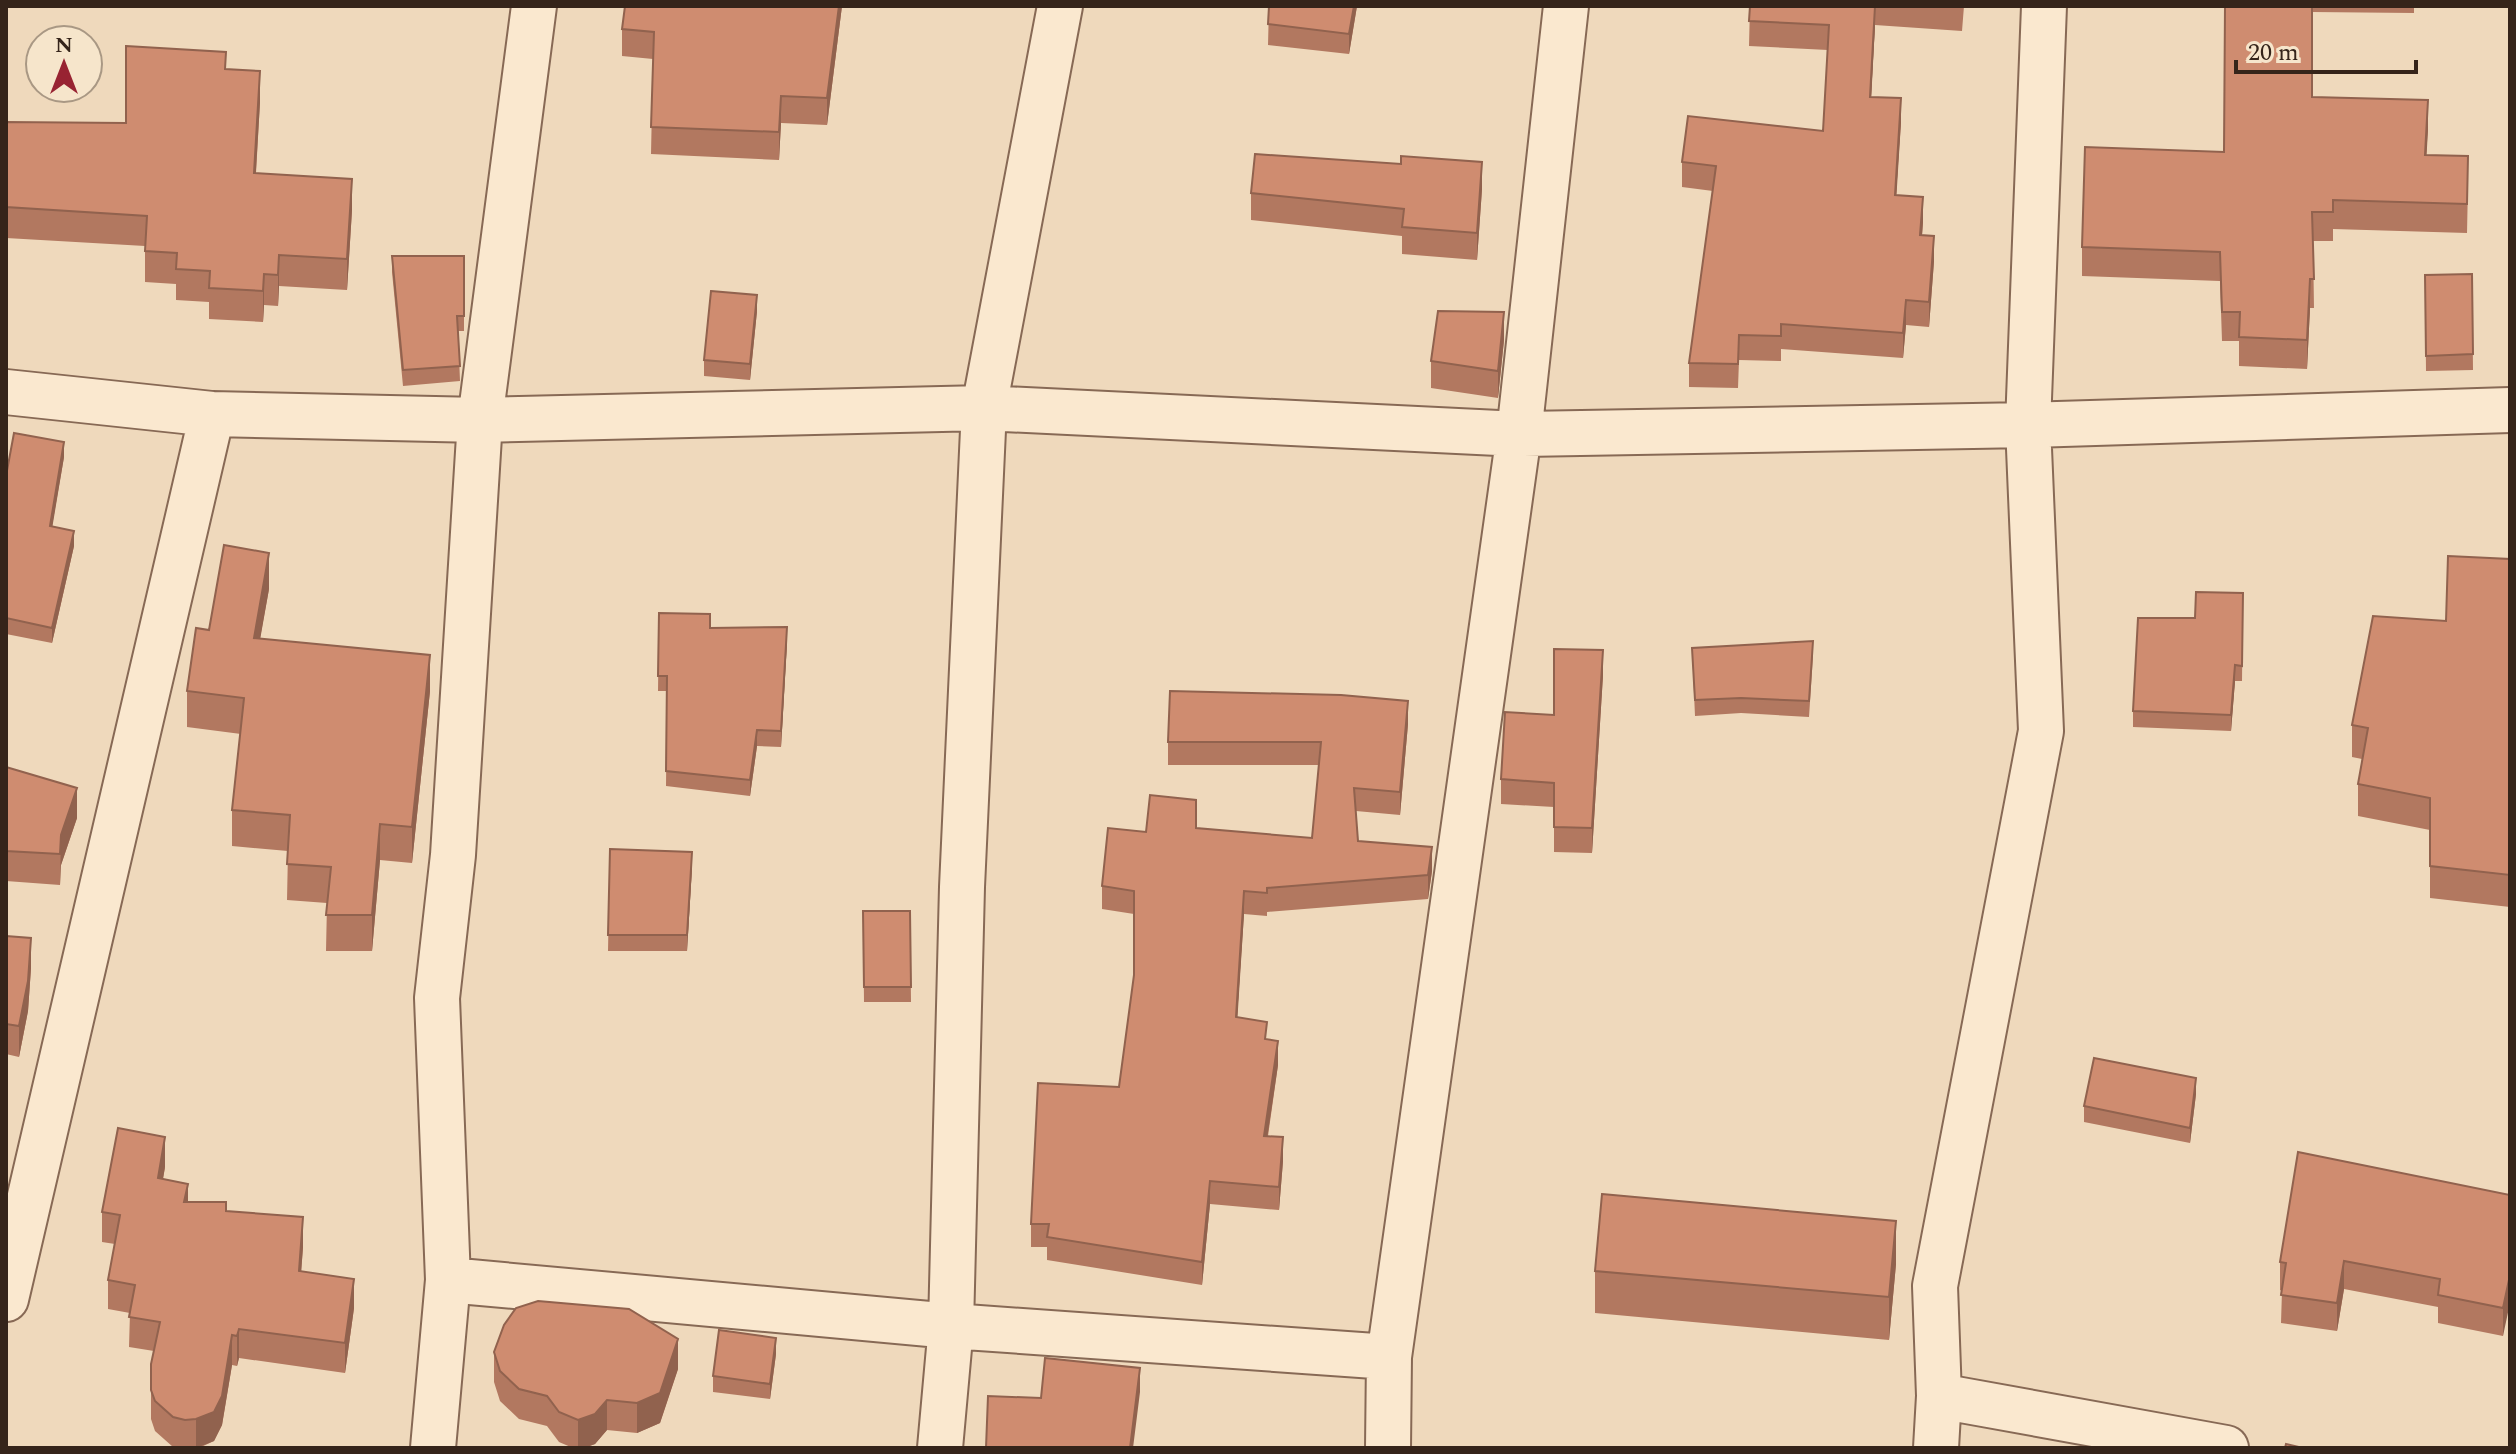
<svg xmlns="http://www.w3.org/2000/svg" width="2516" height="1454" font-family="Spectral,serif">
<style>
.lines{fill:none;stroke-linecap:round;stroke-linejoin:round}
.street-casing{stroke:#876955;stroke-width:48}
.street{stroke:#fae8cf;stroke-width:44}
.wall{fill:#b27860}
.shaded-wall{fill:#91624e}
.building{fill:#cf8c70;stroke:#91624e;stroke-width:2}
</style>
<rect width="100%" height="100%" fill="#efd9bc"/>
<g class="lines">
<g class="street-casing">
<path id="street" d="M 6,392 L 212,414 L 480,420 L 984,408 L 1519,434 L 2028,425 L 2510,410
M 448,1280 L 951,1326 L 1389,1357
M 6,1299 L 212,414
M 1939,1396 L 2226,1448
M 433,1448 L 448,1280 L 437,998 L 453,855 L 480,420 L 534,6
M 940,1448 L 951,1326 L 962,887 L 984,408 L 1060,6
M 1388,1448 L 1389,1357 L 1519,434 L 1566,6
M 1936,1448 L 1939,1396 L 1935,1286 L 2041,731 L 2028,425 L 2044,6"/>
</g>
<use href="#street" class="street"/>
</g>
<path class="wall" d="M 625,6 L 842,6 L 827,125 L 781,123 L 779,160 L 651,154 L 653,59 L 622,56 L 622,29 Z
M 1269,6 L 1357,6 L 1349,54 L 1268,45 Z
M 1750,6 L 1964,6 L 1962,31 L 1875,25 L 1871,97 L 1901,122 L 1896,195 L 1923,222 L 1922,236 L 1934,261 L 1929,327 L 1906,325 L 1903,358 L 1781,349 L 1781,361 L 1739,360 L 1738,388 L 1689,387 L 1689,363 L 1713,191 L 1682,187 L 1682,162 L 1823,131 L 1828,50 L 1749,46 Z
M 2225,6 L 2414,6 L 2414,13 L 2312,12 L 2312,97 L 2428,129 L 2426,155 L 2468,185 L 2467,233 L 2333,229 L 2333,241 L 2313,241 L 2314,308 L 2310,308 L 2307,369 L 2239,366 L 2239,341 L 2222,341 L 2220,281 L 2082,276 L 2082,247 L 2224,152 Z
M 226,69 L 260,102 L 256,173 L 352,210 L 347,290 L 279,286 L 278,306 L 264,305 L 263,322 L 209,319 L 209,302 L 176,300 L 176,284 L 145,282 L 145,246 L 6,238 L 6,122 L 126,123 Z
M 1482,189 L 1477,260 L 1402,254 L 1402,236 L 1251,220 L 1251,193 Z
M 392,256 L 464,256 L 464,331 L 458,331 L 460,381 L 403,386 L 392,272 Z
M 2472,274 L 2473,370 L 2426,371 L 2425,275 Z
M 757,311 L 750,380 L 704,376 L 704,360 Z
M 1504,340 L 1498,398 L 1431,388 L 1431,361 Z
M 64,457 L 52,526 L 74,546 L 52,643 L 6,634 L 6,476 Z
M 2510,559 L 2510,907 L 2430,898 L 2430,830 L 2358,816 L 2358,784 L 2362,759 L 2352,757 L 2352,725 L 2446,621 Z
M 269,589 L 260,638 L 430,691 L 412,863 L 380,860 L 372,951 L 326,951 L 327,903 L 287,900 L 288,851 L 232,846 L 232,810 L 241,734 L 187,727 L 187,691 L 209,630 Z
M 2243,593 L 2242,681 L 2235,681 L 2231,731 L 2133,727 L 2133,711 L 2195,618 Z
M 659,613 L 710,628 L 787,642 L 781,747 L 757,746 L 750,796 L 666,786 L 667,691 L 658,691 Z
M 1692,648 L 1813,656 L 1809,717 L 1741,713 L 1695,716 Z
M 1603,675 L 1592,853 L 1554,852 L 1554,807 L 1501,804 L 1501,779 L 1554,715 Z
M 1408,724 L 1400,815 L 1356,811 L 1358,841 L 1432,871 L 1428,899 L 1267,912 L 1267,916 L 1244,914 L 1237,1018 L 1267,1040 L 1278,1065 L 1268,1136 L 1283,1161 L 1279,1210 L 1210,1204 L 1202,1285 L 1047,1260 L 1047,1247 L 1031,1247 L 1031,1224 L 1119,1087 L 1134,975 L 1134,914 L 1102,909 L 1102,886 L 1146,832 L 1196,828 L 1312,838 L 1319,765 L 1168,765 L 1168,742 Z
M 6,767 L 77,818 L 61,865 L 60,885 L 6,881 Z
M 610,849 L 692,867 L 687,951 L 608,951 Z
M 863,911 L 910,911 L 911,1002 L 864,1002 Z
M 6,936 L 31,968 L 28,1011 L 19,1057 L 6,1054 Z
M 2196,1094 L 2190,1143 L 2084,1122 L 2084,1106 Z
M 165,1167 L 163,1179 L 188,1202 L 226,1211 L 303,1247 L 301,1272 L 354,1308 L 345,1373 L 239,1358 L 237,1366 L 232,1365 L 222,1425 L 214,1441 L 199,1448 L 173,1447 L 155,1431 L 151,1419 L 151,1364 L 154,1351 L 129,1347 L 130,1313 L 108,1309 L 108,1280 L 115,1244 L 102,1242 L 102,1212 Z
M 2510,1195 L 2503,1336 L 2438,1323 L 2438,1307 L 2344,1289 L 2337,1331 L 2281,1323 L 2282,1291 L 2280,1290 L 2280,1262 Z
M 1896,1264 L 1889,1340 L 1595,1313 L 1595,1271 Z
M 494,1352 L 678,1369 L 660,1423 L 637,1433 L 607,1430 L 595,1444 L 584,1448 L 573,1448 L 559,1442 L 547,1426 L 519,1419 L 500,1401 L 494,1382 Z
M 776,1354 L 770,1399 L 713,1392 L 713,1376 Z"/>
<path class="shaded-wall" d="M 839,6 L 842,6 L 827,125 L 827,98 Z
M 1354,6 L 1357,6 L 1349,54 L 1349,34 Z
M 1875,6 L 1875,25 L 1870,121 L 1870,97 Z
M 260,71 L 260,102 L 254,203 L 254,173 Z
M 781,96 L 781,123 L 779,160 L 779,132 Z
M 1901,98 L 1901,122 L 1895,219 L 1895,195 Z
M 2428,100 L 2428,129 L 2425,184 L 2425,155 Z
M 1482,162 L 1482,189 L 1477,260 L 1477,233 Z
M 352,179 L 352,210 L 347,290 L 347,259 Z
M 1923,197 L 1923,222 L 1920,260 L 1920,235 Z
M 1934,236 L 1934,261 L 1929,327 L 1929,302 Z
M 279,255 L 279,286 L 278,306 L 278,275 Z
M 264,274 L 264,305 L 263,322 L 263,291 Z
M 2310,279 L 2310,308 L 2307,369 L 2307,340 Z
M 757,295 L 757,311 L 750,380 L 750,364 Z
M 1906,300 L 1906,325 L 1903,358 L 1903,333 Z
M 1504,312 L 1504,340 L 1498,398 L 1498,371 Z
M 64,442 L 64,457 L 50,541 L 50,526 Z
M 74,531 L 74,546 L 52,643 L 52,628 Z
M 269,553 L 269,589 L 254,674 L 254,638 Z
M 787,627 L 787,642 L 781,747 L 781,731 Z
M 1603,650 L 1603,675 L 1592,853 L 1592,828 Z
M 430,655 L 430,691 L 412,863 L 412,827 Z
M 2235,665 L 2235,681 L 2231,731 L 2231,715 Z
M 1408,701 L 1408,724 L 1400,815 L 1400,792 Z
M 757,730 L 757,746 L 750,796 L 750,780 Z
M 77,788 L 77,818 L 61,865 L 60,885 L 61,835 Z
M 380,824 L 380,860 L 372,951 L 372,915 Z
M 1432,847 L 1432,871 L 1428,899 L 1428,875 Z
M 692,852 L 692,867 L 687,951 L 687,935 Z
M 1244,891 L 1244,914 L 1236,1041 L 1236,1017 Z
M 31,938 L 31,968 L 28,1011 L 19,1057 L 19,1026 Z
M 1278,1041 L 1278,1065 L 1264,1159 L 1264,1136 Z
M 2196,1078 L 2196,1094 L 2190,1143 L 2190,1128 Z
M 165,1137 L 165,1167 L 158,1207 L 158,1178 Z
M 1283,1137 L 1283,1161 L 1279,1210 L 1279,1187 Z
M 1210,1181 L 1210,1204 L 1202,1285 L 1202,1262 Z
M 188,1184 L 188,1213 L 184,1202 Z
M 303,1217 L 303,1247 L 299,1301 L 299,1271 Z
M 1896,1221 L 1896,1264 L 1889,1340 L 1889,1297 Z
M 2344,1261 L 2344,1289 L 2337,1331 L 2337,1303 Z
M 2510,1275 L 2510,1303 L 2503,1336 L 2503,1308 Z
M 354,1279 L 354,1308 L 345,1373 L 345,1343 Z
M 239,1329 L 239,1358 L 237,1366 L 237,1336 Z
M 232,1335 L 232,1365 L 222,1425 L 214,1441 L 196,1448 L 196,1419 Z
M 776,1338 L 776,1354 L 770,1399 L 770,1384 Z
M 678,1339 L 678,1369 L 660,1423 L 637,1433 L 637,1403 Z
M 1140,1368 L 1140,1392 L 1133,1448 L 1130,1448 Z
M 607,1400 L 607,1430 L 595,1444 L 584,1448 L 578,1448 L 578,1420 Z"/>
<path class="building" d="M 625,6 L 839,6 L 827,98 L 781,96 L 779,132 L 651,127 L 654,32 L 622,29 Z
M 1269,6 L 1354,6 L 1349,34 L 1268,24 Z
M 1750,6 L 1875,6 L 1870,97 L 1901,98 L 1895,195 L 1923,197 L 1920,235 L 1934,236 L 1929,302 L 1906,300 L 1903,333 L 1781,324 L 1781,336 L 1739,335 L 1738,364 L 1689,363 L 1716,166 L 1682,162 L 1688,116 L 1823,131 L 1829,25 L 1749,21 Z
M 2225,6 L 2312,6 L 2312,97 L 2428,100 L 2425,155 L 2468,156 L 2467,204 L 2333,200 L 2333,212 L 2312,212 L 2314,279 L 2310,279 L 2307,340 L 2239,337 L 2240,312 L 2222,312 L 2220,252 L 2082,247 L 2085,147 L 2224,152 Z
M 126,46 L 226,52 L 225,69 L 260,71 L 254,173 L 352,179 L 347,259 L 279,255 L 278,275 L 264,274 L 263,291 L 209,288 L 210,271 L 176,269 L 177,253 L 145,251 L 147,216 L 6,207 L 6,122 L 126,123 Z
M 1255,154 L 1401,164 L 1401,156 L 1482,162 L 1477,233 L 1402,227 L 1404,209 L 1251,193 Z
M 392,256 L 464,256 L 464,316 L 457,316 L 460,366 L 403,370 Z
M 2472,274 L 2473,354 L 2426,356 L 2425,275 Z
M 711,291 L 757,295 L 750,364 L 704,360 Z
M 1438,311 L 1504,312 L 1498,371 L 1431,361 Z
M 14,433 L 64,442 L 50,526 L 74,531 L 52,628 L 6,618 L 6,476 Z
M 224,545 L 269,553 L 254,638 L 430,655 L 412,827 L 380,824 L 372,915 L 326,915 L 331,867 L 287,864 L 290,815 L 232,810 L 244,698 L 187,691 L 196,628 L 209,630 Z
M 2448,556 L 2510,559 L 2510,875 L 2430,866 L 2430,798 L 2358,784 L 2368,728 L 2352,725 L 2373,616 L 2446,621 Z
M 2196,592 L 2243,593 L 2242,666 L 2235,665 L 2231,715 L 2133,711 L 2138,618 L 2195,618 Z
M 659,613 L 710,614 L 710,628 L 787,627 L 781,731 L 757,730 L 750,780 L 666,771 L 667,676 L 658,676 Z
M 1813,641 L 1809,701 L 1741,698 L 1695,700 L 1692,648 Z
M 1554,649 L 1603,650 L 1592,828 L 1554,827 L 1554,783 L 1501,779 L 1505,712 L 1554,715 Z
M 1170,691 L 1341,695 L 1408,701 L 1400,792 L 1354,788 L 1358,841 L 1432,847 L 1428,875 L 1267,888 L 1267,893 L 1244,891 L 1236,1017 L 1267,1022 L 1265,1039 L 1278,1041 L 1264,1136 L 1283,1137 L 1279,1187 L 1210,1181 L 1202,1262 L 1047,1237 L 1049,1224 L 1031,1224 L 1038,1083 L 1119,1087 L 1134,975 L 1134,891 L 1102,886 L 1108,828 L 1146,832 L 1150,795 L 1196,800 L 1196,828 L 1312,838 L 1321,742 L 1168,742 Z
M 6,767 L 77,788 L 61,835 L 60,854 L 6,851 Z
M 610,849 L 692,852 L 687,935 L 608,935 Z
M 863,911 L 910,911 L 911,987 L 864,987 Z
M 6,936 L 31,938 L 28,981 L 19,1026 L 6,1024 Z
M 2094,1058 L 2196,1078 L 2190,1128 L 2084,1106 Z
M 118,1128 L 165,1137 L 158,1178 L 188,1184 L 184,1202 L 226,1202 L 226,1211 L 303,1217 L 299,1271 L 354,1279 L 345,1343 L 239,1329 L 237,1336 L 232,1335 L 222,1396 L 214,1412 L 196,1419 L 185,1420 L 173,1417 L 155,1401 L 151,1390 L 151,1364 L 160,1322 L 129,1317 L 135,1285 L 108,1280 L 120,1215 L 102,1212 Z
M 2298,1152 L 2510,1195 L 2510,1275 L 2503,1308 L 2438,1295 L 2440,1279 L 2344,1261 L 2337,1303 L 2281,1295 L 2286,1263 L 2280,1262 Z
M 1602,1194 L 1896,1221 L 1889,1297 L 1595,1271 Z
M 538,1301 L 629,1309 L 678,1339 L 660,1393 L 637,1403 L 607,1400 L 595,1414 L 578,1420 L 559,1412 L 547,1396 L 519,1389 L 500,1371 L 494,1352 L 504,1325 L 516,1308 Z
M 719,1330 L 776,1338 L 770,1384 L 713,1376 Z
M 1045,1358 L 1140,1368 L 1130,1448 L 986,1448 L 988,1396 L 1041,1398 Z
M 2286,1444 L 2303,1448 L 2285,1448 Z"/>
<rect width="2516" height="1454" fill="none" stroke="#35241a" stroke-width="16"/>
<g transform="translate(64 64)"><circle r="38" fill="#f6e5cb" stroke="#a99884" stroke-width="2"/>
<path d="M0-6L14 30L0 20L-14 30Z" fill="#982332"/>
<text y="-12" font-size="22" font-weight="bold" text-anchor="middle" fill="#35241a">N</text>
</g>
<path d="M2236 60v12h180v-12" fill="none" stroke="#35241a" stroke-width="4"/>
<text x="2248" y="60" font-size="24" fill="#35241a" stroke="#f6e5cb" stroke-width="6" paint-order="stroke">20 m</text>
</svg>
